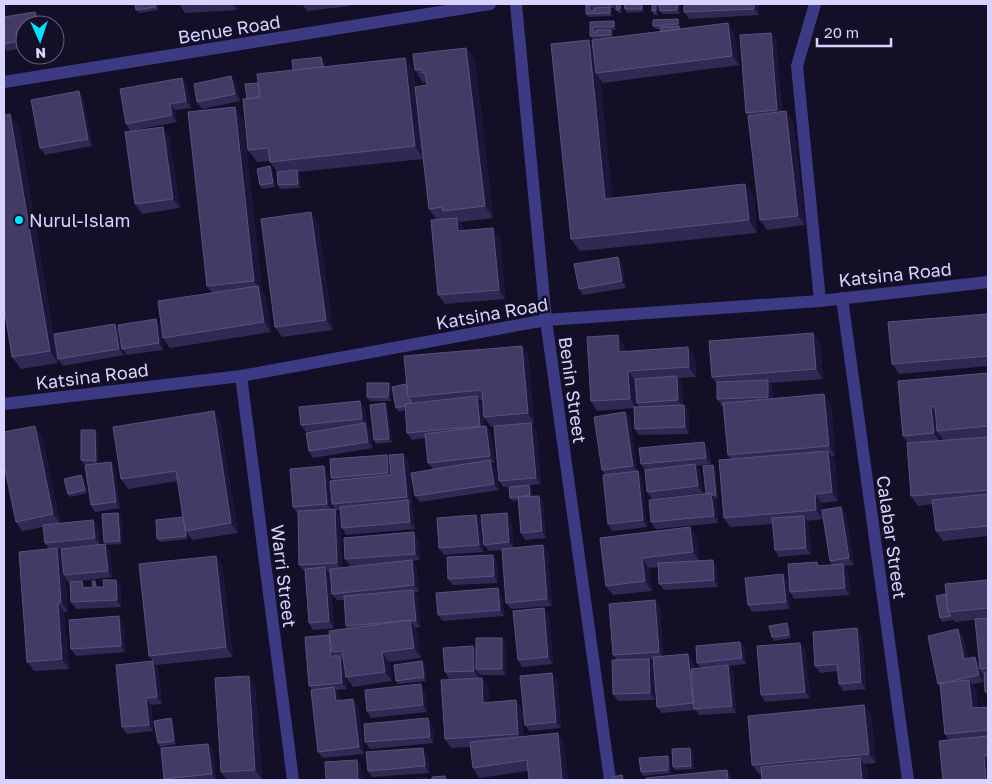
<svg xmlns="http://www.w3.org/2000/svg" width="992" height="784" font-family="'Golos Text',sans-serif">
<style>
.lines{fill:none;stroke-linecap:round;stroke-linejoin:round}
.minor{stroke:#3d3a85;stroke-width:12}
.wall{fill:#312854;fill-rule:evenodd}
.shaded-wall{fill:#1d163a}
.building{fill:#433a66;stroke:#5a527e}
.poi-dot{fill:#00e5ff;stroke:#130f26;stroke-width:2}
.labels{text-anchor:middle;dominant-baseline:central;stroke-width:5;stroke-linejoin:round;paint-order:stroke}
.street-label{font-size:18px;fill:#d9d4ff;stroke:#130f26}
.poi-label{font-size:18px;fill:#d9d4ff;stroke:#130f26;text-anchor:start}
</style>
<rect width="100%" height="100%" fill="#130f26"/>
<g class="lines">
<path class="minor" d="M 516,4 L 546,320 L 610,780
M 815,4 L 797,66 L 820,301
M 4,82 L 490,4
M 842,298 L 908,780
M 241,376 L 293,780
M 4,404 L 241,376 L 546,320 L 820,301 L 988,282"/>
</g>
<path class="wall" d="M 157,4 L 158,10 L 139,13 L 136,10 Z
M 179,4 L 236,4 L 237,10 L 185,13 Z
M 302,4 L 349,4 L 349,6 L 307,11 Z
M 586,4 L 614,4 L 614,8 L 610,8 L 612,11 L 612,16 L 589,17 L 586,14 Z
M 616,4 L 644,4 L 642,4 L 644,7 L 644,12 L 627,13 L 625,9 L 624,5 L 622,5 L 622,13 L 619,13 L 616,10 Z
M 652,4 L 679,4 L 680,14 L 662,14 L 660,11 L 659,7 L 658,7 L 658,15 L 654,15 L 652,11 Z
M 759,4 L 759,15 L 689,19 L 684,12 Z
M 35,12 L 40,18 L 25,25 L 25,48 L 7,51 L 4,46 L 4,17 Z
M 678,19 L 680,22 L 680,28 L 681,29 L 734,33 L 739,65 L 603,83 L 600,79 L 612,198 L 745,184 L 754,196 L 757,233 L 580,251 L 571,239 L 592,46 L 608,38 L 593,39 L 590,36 L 590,22 L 616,25 L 616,30 L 612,30 L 613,33 L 614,38 L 661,32 L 661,29 L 656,29 L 653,26 Z
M 771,33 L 776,40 L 782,112 L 786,111 L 793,121 L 805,225 L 767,230 L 760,220 L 749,117 L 746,113 Z
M 466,48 L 475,60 L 493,218 L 460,222 L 464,228 L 464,230 L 500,237 L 505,299 L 445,304 L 438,295 L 437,220 L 429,209 L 423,159 L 298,172 L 299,174 L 300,188 L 280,189 L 278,185 L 277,172 L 270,162 L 270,161 L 257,162 L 248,150 L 247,99 L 258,83 L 324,60 L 325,67 L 405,58 L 413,70 L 415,87 L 427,85 L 427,82 L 423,83 L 415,70 Z
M 236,83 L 240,101 L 202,109 L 197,102 Z
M 187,84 L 191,108 L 175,110 L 177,122 L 130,131 L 126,124 Z
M 79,91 L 83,98 L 92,146 L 45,155 L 40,148 Z
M 4,115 L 19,126 L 58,363 L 21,369 L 12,357 L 5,312 L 4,312 Z
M 243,119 L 262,292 L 265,295 L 271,332 L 170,348 L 163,338 L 212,293 L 207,286 Z
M 169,137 L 180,208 L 142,214 L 135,204 Z
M 270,166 L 272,170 L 275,187 L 262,189 L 260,185 Z
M 318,222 L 333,330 L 282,337 L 275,327 Z
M 622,263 L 626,288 L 583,295 L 579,289 Z
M 988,314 L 988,366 L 899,374 L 892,364 Z
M 156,319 L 160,326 L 163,350 L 127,355 L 122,349 L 124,355 L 63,366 L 58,359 L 115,324 L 119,331 Z
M 813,333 L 820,343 L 823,379 L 770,383 L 772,387 L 773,399 L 824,394 L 831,404 L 835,456 L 832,456 L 835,461 L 838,501 L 822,503 L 822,510 L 841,507 L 846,514 L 854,565 L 845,566 L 848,571 L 850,595 L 794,599 L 790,592 L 817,562 L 820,566 L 832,565 L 830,561 L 823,519 L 807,521 L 808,522 L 811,554 L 779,557 L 775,550 L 773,524 L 730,527 L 724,518 L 731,459 L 728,455 L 723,406 L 722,406 L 717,399 L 717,384 L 712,377 Z
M 624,345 L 625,351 L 695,357 L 696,377 L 678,378 L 682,383 L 683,405 L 684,405 L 689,412 L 689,434 L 639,435 L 635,429 L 634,408 L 597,411 L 591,401 ZM 635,380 L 637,403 L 639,407 L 636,407 Z
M 528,355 L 534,423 L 531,423 L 536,429 L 541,484 L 529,485 L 531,488 L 532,496 L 543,502 L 546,538 L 525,540 L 521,533 L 518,500 L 513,501 L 510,498 L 522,486 L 503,487 L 499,481 L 494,426 L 491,427 L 484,417 L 482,400 L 480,400 L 482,403 L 484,426 L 486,426 L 491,433 L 495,462 L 492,463 L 495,467 L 499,490 L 420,502 L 415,496 L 433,469 L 428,463 L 425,438 L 412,440 L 407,433 L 405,410 L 399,412 L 396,408 L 407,385 Z
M 988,373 L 988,536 L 943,541 L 936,531 L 933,504 L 918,506 L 911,496 L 908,443 L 903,436 L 898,381 ZM 940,435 L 943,440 L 940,441 Z
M 389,383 L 391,386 L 391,401 L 370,401 L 367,397 Z
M 387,406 L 392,442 L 376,444 L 374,440 Z
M 365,408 L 367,426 L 370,430 L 373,448 L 313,458 L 309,451 L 327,430 L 306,432 L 301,425 Z
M 214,411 L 220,421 L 238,533 L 192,540 L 187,533 L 188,539 L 160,542 L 157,539 L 183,517 L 178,481 L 128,489 L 121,479 Z
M 625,412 L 630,419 L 637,471 L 642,478 L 647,527 L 612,531 L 608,524 L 605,475 L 602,470 Z
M 95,430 L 98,434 L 98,464 L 111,462 L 115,469 L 120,508 L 95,512 L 91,505 L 95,464 L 84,464 L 81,460 Z
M 42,436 L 60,523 L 93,520 L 98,527 L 100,545 L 57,549 L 62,556 L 105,544 L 110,551 L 112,577 L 74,582 L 87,588 L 104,587 L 116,580 L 121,586 L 121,607 L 76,609 L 71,602 L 70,582 L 68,582 L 65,577 L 68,612 L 64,612 L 69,669 L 34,671 L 27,662 L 49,549 L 45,543 L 43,527 L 22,531 L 16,522 Z
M 709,449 L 711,464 L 697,466 L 700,471 L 703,493 L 652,499 L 647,492 L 645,470 L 641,464 Z
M 403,454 L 408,460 L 412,503 L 410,503 L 412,507 L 415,529 L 346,535 L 342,528 L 340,510 L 336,511 L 332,504 L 333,481 L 331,478 L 387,455 L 390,459 Z
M 713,465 L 715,468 L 718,498 L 715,498 L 716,500 L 718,523 L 656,529 L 651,522 L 706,494 Z
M 328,473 L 332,510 L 340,516 L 342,568 L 390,563 L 350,566 L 345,559 L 418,539 L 420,560 L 412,561 L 416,567 L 419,592 L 415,592 L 418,597 L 420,627 L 415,628 L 417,630 L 421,658 L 389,662 L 392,681 L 353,687 L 346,677 L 345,668 L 347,689 L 336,690 L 339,694 L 340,701 L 358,706 L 364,754 L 323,758 L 318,752 L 312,690 L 309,686 L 329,635 L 348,629 L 346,626 L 344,600 L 337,600 L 332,594 L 330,574 L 334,628 L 313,630 L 309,623 L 305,571 L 304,571 L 299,565 L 298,514 L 293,507 Z
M 81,475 L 84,478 L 87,493 L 70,497 L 68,494 Z
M 118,513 L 121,516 L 122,544 L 106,545 L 104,542 Z
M 507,513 L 511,520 L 514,548 L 548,552 L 552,606 L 511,609 L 506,603 L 502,550 L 489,551 L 484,545 Z
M 476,515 L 481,521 L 483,552 L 444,555 L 439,548 Z
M 690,527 L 697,537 L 699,561 L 717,567 L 718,587 L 664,590 L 659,584 L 658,567 L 649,568 L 652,591 L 613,595 L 606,586 L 600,538 Z
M 216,556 L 222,565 L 233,657 L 156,665 L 158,668 L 162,704 L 151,705 L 153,731 L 127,734 L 122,727 L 153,661 L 149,656 Z
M 497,561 L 498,583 L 453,585 L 448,579 Z
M 783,574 L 788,581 L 790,609 L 752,612 L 748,605 Z
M 988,580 L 988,696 L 985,692 L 984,675 L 981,672 L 984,682 L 972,684 L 976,689 L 978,708 L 988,707 L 988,780 L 949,740 L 945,734 L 940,687 L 938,684 L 963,636 L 968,659 L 979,663 L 975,620 L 955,622 L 953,619 L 953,620 L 942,622 L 940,618 L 946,594 Z
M 502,595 L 504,616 L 443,621 L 438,615 Z
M 655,600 L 660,607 L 663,656 L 693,661 L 694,668 L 701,668 L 697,663 L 745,648 L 746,664 L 729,666 L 733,672 L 736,713 L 699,715 L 696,710 L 662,713 L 657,707 L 653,659 L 649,659 L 655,700 L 618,701 L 613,694 L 617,660 L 613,655 Z
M 544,608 L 549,615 L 553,664 L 522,667 L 518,660 Z
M 123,623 L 125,652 L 76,656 L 71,649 Z
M 789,627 L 791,638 L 774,641 L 772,637 Z
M 862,635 L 866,689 L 843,691 L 839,684 L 838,671 L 820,673 L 815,666 Z
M 502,638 L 506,644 L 506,675 L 480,675 L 478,672 L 479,678 L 449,679 L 445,672 L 476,650 Z
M 800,643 L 805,649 L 810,698 L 765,702 L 761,695 Z
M 425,664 L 426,681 L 398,684 L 396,681 Z
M 557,679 L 561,728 L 529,731 L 525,725 Z
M 255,685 L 262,779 L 227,780 L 221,772 Z
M 488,687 L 489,702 L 516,700 L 522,710 L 524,736 L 564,742 L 528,771 L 479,778 L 473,768 L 470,747 L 451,748 L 445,739 Z
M 426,691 L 427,712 L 371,718 L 367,711 Z
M 864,705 L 871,715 L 876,763 L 864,764 L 867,768 L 868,780 L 762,780 L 761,774 L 759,774 L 752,765 Z
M 171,718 L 173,722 L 176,744 L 160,747 L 158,743 Z
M 433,725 L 434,743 L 370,749 L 365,742 Z
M 208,744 L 213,750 L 216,780 L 165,780 L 164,779 Z
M 693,752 L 694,769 L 675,770 L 673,767 Z
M 428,755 L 429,773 L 372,777 L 368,771 Z
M 670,760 L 671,773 L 643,776 L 641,772 Z"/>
<path class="shaded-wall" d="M 232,4 L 236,4 L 237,10 Z
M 620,4 L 621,4 L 622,5 L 622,13 L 620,9 Z
M 642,4 L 644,7 L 644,12 L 642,9 Z
M 656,4 L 658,7 L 658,15 L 656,11 Z
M 678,4 L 680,8 L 680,14 L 677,10 Z
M 754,4 L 759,4 L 759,15 L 754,9 Z
M 610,7 L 612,11 L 612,16 L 610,13 Z
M 35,12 L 40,18 L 41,25 L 38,25 Z
M 678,19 L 680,22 L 681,28 L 678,24 Z
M 614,21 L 616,25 L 616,30 L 614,27 Z
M 728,23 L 734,33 L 739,65 L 732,56 Z
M 611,30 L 613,33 L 614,38 L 611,35 Z
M 771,33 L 776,40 L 782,117 L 777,110 Z
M 589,40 L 597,53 L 596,73 L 600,79 L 614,211 L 605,199 Z
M 466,48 L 475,60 L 493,218 L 485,206 Z
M 321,57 L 324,60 L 325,75 L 323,72 Z
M 405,58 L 413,70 L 423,159 L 415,146 Z
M 231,76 L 236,83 L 240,101 L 235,94 Z
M 182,78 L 187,84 L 191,108 L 186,101 Z
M 79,91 L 83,98 L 92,146 L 88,139 Z
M 170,104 L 175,110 L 177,122 L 172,115 Z
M 235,107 L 243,119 L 262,292 L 265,295 L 271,332 L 264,322 L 259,288 L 254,281 Z
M 786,111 L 793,121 L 805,225 L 798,216 Z
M 10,114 L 19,126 L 58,363 L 50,351 Z
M 163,127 L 169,137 L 180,208 L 173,199 Z
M 270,166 L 272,170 L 275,187 L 273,183 Z
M 297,170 L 299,174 L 300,188 L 298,184 Z
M 745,184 L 754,196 L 757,233 L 749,220 Z
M 311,212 L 318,222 L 333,330 L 326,320 Z
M 457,218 L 464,228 L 465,240 L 458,231 Z
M 493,228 L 500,237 L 505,299 L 499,290 Z
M 618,257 L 622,263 L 626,288 L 622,281 Z
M 156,319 L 160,326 L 163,350 L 159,343 Z
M 115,324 L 119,331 L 124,355 L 119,349 Z
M 813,333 L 820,343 L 823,379 L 816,369 Z
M 618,335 L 624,345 L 625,361 L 619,352 Z
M 522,346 L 528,355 L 534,423 L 528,413 Z
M 688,347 L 695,357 L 696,377 L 689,367 Z
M 628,371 L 635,380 L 636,408 L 630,399 Z
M 677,376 L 682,383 L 683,407 L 678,400 Z
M 768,380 L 772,387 L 773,404 L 768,397 Z
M 389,383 L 391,386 L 391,401 L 388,397 Z
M 824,394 L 831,404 L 835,456 L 829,446 Z
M 477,396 L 482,403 L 484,433 L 480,426 Z
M 360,401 L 365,408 L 367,426 L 370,430 L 373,448 L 368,442 L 365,423 L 362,419 Z
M 385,403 L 387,406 L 392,442 L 389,439 Z
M 684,405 L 689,412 L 689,434 L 685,427 Z
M 931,407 L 938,416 L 937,431 L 940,435 L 940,443 L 934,433 Z
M 214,411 L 220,421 L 238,533 L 231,523 Z
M 625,412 L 630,419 L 638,472 L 633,466 Z
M 531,423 L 536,429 L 541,484 L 536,478 Z
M 35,426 L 42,436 L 60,523 L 53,514 Z
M 486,426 L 491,433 L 495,462 L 490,456 Z
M 95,430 L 98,434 L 98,464 L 96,461 Z
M 704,442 L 709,449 L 711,464 L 706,458 Z
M 828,451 L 835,461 L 838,501 L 832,492 Z
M 403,454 L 408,460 L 412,503 L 407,497 Z
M 387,455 L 392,461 L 393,480 L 388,473 Z
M 490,460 L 495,467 L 499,490 L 494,484 Z
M 111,462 L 115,469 L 120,508 L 116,502 Z
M 695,464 L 700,471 L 703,493 L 698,486 Z
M 713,465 L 715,468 L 718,498 L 716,495 Z
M 324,466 L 328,473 L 332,511 L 327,504 Z
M 638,471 L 642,478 L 647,527 L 643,520 Z
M 81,475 L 84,478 L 87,493 L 85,490 Z
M 529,485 L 531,488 L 532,498 L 530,495 Z
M 711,493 L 716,500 L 718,523 L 714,516 Z
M 815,494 L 822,503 L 823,519 L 816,510 Z
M 539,496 L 543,502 L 546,538 L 542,531 Z
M 408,500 L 412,507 L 415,529 L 410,522 Z
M 841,507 L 846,514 L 854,565 L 849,558 Z
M 335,509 L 340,516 L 342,570 L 337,563 Z
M 118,513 L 121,516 L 122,544 L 120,541 Z
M 507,513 L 511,520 L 514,549 L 509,542 Z
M 476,515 L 481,521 L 483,552 L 479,545 Z
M 804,516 L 808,522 L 811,554 L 806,548 Z
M 93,520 L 98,527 L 100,545 L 95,538 Z
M 690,527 L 697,537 L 700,562 L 693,552 Z
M 185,531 L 187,533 L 188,539 L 186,536 Z
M 414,532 L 418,539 L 420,560 L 415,554 Z
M 105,544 L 110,551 L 112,577 L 108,571 Z
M 543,545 L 548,552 L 552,606 L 547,599 Z
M 57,548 L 63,558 L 64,575 L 65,577 L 68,612 L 61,602 Z
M 493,555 L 497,561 L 498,583 L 494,576 Z
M 216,556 L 222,565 L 233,657 L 226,647 Z
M 642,558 L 649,568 L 652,591 L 645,581 Z
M 412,560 L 416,567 L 419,592 L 414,585 Z
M 713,560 L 717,567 L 718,587 L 714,580 Z
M 843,564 L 848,571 L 850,595 L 845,588 Z
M 325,567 L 330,574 L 334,628 L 329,621 Z
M 783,574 L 788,581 L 790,609 L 786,602 Z
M 116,580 L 121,586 L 121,607 L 117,600 Z
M 82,581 L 87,588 L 83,588 Z
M 95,581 L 100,587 L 96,587 Z
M 498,588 L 502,595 L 504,616 L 500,610 Z
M 413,590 L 418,597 L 420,627 L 416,621 Z
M 655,600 L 660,607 L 664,658 L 659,652 Z
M 58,603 L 64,612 L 69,669 L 62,659 Z
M 544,608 L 549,615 L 553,664 L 548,657 Z
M 119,616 L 123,623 L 125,652 L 121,646 Z
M 410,620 L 417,630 L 421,658 L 414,648 Z
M 787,623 L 789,627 L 791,638 L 789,635 Z
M 857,628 L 862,635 L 866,689 L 861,682 Z
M 958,629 L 963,636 L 969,666 L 964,659 Z
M 329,635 L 332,652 L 335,657 L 331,656 Z
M 502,638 L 506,644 L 506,675 L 502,669 Z
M 740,642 L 745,648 L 746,664 L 742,658 Z
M 800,643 L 805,649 L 810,698 L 805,692 Z
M 473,646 L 478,653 L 476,669 L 478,672 L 479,678 L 474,671 Z
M 382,652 L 389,662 L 392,681 L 385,672 Z
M 688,654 L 693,661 L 697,708 L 696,709 L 693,703 Z
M 340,656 L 344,662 L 347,689 L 342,683 Z
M 975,657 L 980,664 L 980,669 L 981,672 L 984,682 L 979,675 Z
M 649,659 L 653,665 L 655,700 L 650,693 Z
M 153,661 L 158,668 L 162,704 L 157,697 Z
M 422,661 L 425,664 L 426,681 L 424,677 Z
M 728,665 L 733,672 L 736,713 L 732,706 Z
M 552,673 L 557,679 L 561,728 L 556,722 Z
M 249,676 L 255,685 L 262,779 L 255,770 Z
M 482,678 L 488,687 L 490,712 L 483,703 Z
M 969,680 L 976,689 L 979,718 L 972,708 Z
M 421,684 L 426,691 L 427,712 L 423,705 Z
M 334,687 L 339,694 L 340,708 L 336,701 Z
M 146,698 L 151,705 L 153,731 L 149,725 Z
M 353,699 L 358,706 L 364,754 L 359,747 Z
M 516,700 L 522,710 L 525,743 L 518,734 Z
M 864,705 L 871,715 L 876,763 L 869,754 Z
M 171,718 L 173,722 L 176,744 L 174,741 Z
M 428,718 L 433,725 L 434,743 L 430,737 Z
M 558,733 L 564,742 L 568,780 L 562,780 Z
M 208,744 L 213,750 L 216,780 L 212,774 Z
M 423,748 L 428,755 L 429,773 L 425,766 Z
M 690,748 L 693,752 L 694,769 L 691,766 Z
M 984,755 L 988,761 L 988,780 L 986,780 Z
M 668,756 L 670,760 L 671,773 L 668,770 Z
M 860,758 L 867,768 L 868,780 L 862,780 Z
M 357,760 L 361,767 L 362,780 L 358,780 Z
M 727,770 L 732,777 L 732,780 L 728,780 Z"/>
<path class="building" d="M 135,4 L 155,4 L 155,7 L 136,10 Z
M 586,4 L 612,4 L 612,5 L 589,5 L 589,11 L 594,11 L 594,8 L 610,7 L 610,13 L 586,14 Z
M 616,4 L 620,4 L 620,9 L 616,10 Z
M 624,4 L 642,4 L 642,9 L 625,9 Z
M 652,4 L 656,4 L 656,11 L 652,11 Z
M 678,4 L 677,10 L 660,11 L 659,5 Z
M 684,4 L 754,4 L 754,9 L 684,12 Z
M 35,12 L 38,25 L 25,25 L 25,40 L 4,44 L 4,17 Z
M 678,19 L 678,24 L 653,26 L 653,20 Z
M 614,21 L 614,27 L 593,27 L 593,33 L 596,33 L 596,30 L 611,30 L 611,35 L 590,36 L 590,22 Z
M 728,23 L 732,56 L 596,73 L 592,40 Z
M 679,26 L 679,29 L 661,32 L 660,27 Z
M 771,33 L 777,110 L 746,113 L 740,35 Z
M 589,40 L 605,199 L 745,184 L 749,220 L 571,239 L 551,44 Z
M 466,48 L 485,206 L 443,211 L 442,207 L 429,209 L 415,87 L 427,85 L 425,72 L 422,73 L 422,69 L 415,70 L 413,54 Z
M 321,57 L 323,67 L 293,70 L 292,60 Z
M 405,58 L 415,146 L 270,162 L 268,148 L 248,150 L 243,99 L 260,97 L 257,74 Z
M 231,76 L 235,94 L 197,102 L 194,84 Z
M 182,78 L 186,101 L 170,104 L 172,115 L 126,124 L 120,89 Z
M 258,83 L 260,97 L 247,99 L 245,84 Z
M 79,91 L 88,139 L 40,148 L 31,100 Z
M 235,107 L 254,281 L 207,286 L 188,112 Z
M 786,111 L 798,216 L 760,220 L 748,116 Z
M 10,114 L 50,351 L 12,357 L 4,306 L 4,115 Z
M 163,127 L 173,199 L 135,204 L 125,132 Z
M 270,166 L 273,183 L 260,185 L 257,169 Z
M 297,170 L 298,184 L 278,185 L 277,172 Z
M 311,212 L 326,320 L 275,327 L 261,219 Z
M 457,218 L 458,231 L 493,228 L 499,290 L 438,295 L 431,220 Z
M 618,257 L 622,281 L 579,289 L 574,264 Z
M 258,286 L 264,322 L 163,338 L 158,301 Z
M 988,314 L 988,356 L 892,364 L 888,322 Z
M 156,319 L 159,343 L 122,349 L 118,325 Z
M 115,324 L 119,349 L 58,359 L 54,334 Z
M 813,333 L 816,369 L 712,377 L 709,341 Z
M 618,335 L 619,352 L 688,347 L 689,367 L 628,371 L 630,399 L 591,401 L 587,337 Z
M 522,346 L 528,413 L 484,417 L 482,390 L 408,397 L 404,356 Z
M 988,373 L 988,426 L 937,431 L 935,406 L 931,407 L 934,433 L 903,436 L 898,381 Z
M 677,376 L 678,400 L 637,403 L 635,379 Z
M 768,380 L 768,397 L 717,399 L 717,382 Z
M 367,383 L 389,383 L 388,397 L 367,397 Z
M 406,384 L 408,397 L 410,399 L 411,403 L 405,404 L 405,406 L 396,408 L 392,387 Z
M 824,394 L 829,446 L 728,455 L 723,403 Z
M 477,396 L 480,426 L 407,433 L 405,404 Z
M 360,401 L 362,419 L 301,425 L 299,407 Z
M 385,403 L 389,439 L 374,440 L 370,405 Z
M 684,405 L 685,427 L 635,429 L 634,407 Z
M 214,411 L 231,523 L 185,531 L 176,471 L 121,479 L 113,427 Z
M 625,412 L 633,466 L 602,470 L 594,417 Z
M 365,423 L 368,442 L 309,451 L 306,433 Z
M 531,423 L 536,478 L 499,481 L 494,426 Z
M 35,426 L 53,514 L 16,522 L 4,464 L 4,432 Z
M 486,426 L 490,456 L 428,463 L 425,434 Z
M 81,430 L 95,430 L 96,461 L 81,460 Z
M 988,437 L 988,490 L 911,496 L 907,443 Z
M 704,442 L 706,458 L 641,464 L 639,448 Z
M 828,451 L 832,492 L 815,494 L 816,510 L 724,518 L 719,460 Z
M 403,454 L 407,497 L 332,504 L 330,481 L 391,475 L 389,455 Z
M 387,455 L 388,473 L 331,478 L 330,459 Z
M 490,460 L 494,484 L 415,496 L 411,473 Z
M 111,462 L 116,502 L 91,505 L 85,465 Z
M 695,464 L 698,486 L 647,492 L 645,470 Z
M 713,465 L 716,495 L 712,495 L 711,493 L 706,494 L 703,466 Z
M 324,466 L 327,504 L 293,507 L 290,469 Z
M 638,471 L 643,520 L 608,524 L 603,475 Z
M 81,475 L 85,490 L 68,494 L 64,479 Z
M 529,485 L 530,495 L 510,498 L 509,487 Z
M 711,493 L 714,516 L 651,522 L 649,500 Z
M 988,494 L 988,531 L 988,526 L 936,531 L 932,500 Z
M 539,496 L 542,531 L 521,533 L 518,497 Z
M 408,500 L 410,522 L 342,528 L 340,507 Z
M 841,507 L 849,558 L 830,561 L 822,510 Z
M 335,509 L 337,563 L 299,565 L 298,511 Z
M 118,513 L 120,541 L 104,542 L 102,514 Z
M 507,513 L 509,542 L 484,545 L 481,515 Z
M 476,515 L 479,545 L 439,548 L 437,518 Z
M 804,516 L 806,548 L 775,550 L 772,518 Z
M 183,517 L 186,536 L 157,539 L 156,520 Z
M 93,520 L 95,538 L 45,543 L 43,525 Z
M 690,527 L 693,552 L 642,558 L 645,581 L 606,586 L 600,538 Z
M 414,532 L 415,554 L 345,559 L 344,538 Z
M 105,544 L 108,571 L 64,575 L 61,549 Z
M 543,545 L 547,599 L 506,603 L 502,549 Z
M 57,548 L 61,602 L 58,603 L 62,659 L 27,662 L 19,552 Z
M 493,555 L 494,576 L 448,579 L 447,557 Z
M 216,556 L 226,647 L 149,656 L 139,564 Z
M 412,560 L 414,585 L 332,594 L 330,569 Z
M 713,560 L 714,580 L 659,584 L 658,563 Z
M 817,562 L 817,566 L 843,564 L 845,588 L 790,592 L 788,564 Z
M 325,567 L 329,621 L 309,623 L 305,569 Z
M 783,574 L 786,602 L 748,605 L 745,578 Z
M 103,580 L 116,580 L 117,600 L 71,602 L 70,582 L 82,581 L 83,588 L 93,587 L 92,581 L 95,581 L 96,587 L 104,587 Z
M 988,580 L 988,608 L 948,612 L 945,584 Z
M 498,588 L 500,610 L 438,615 L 436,593 Z
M 413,590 L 416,621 L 410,621 L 410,620 L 392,622 L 346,626 L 344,596 Z
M 946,594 L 948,612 L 951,616 L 940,618 L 936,596 Z
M 655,600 L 659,652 L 613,655 L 609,604 Z
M 544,608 L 548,657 L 518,660 L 513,611 Z
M 119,616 L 121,646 L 71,649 L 69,620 Z
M 988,618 L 988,668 L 980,669 L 975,619 Z
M 410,620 L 414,648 L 382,652 L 385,672 L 346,677 L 342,651 L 332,652 L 329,631 Z
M 787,623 L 789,635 L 772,637 L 769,626 Z
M 857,628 L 861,682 L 839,684 L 837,664 L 815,666 L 813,632 Z
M 958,629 L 964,659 L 975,657 L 979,675 L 938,684 L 928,636 Z
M 329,635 L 331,656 L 340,656 L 342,683 L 309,686 L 305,637 Z
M 476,638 L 502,638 L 502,669 L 476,669 Z
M 740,642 L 742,658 L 697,663 L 696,646 Z
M 800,643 L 805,692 L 761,695 L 757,646 Z
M 473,646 L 474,671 L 445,672 L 443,648 Z
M 688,654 L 693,703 L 657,707 L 653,657 Z
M 649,659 L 650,693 L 613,694 L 612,660 Z
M 153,661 L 157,697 L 146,698 L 149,725 L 122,727 L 116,665 Z
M 422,661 L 424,677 L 396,681 L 394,665 Z
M 728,665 L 732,706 L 694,709 L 691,669 Z
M 988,672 L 988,692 L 985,692 L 984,673 Z
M 552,673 L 556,722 L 525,725 L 520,676 Z
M 249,676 L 255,770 L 221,772 L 215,678 Z
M 482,678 L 483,703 L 516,700 L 518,734 L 445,739 L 441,680 Z
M 969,680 L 972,708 L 988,707 L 988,730 L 945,734 L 940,683 Z
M 421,684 L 423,705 L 367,711 L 365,690 Z
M 334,687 L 336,701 L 353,699 L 359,747 L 318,752 L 311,690 Z
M 864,705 L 869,754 L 752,765 L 748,716 Z
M 171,718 L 174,741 L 158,743 L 154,721 Z
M 428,718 L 430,737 L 365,742 L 364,724 Z
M 558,733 L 562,780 L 529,780 L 527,760 L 473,768 L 470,742 Z
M 988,736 L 988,755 L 984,755 L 986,780 L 943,780 L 939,741 Z
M 208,744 L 212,774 L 164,779 L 161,748 Z
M 423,748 L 425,766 L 368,771 L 366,752 Z
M 690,748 L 691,766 L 673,767 L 672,749 Z
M 668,756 L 668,770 L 641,772 L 639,758 Z
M 860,758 L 862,780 L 762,780 L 761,767 Z
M 357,760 L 358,780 L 326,780 L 325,762 Z
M 727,770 L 728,780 L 646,780 L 646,778 Z
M 622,775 L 623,780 L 613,780 L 612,777 Z
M 445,776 L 446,780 L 432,780 L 432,777 Z
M 427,779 L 427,780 L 415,780 Z"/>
<circle class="poi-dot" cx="19" cy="220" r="5"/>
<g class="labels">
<g class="street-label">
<text transform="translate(229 29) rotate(-9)">Benue Road</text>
<text transform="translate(895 274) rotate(-6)">Katsina Road</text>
<text transform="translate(492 313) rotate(-10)">Katsina Road</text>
<text transform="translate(92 376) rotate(-7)">Katsina Road</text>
<text transform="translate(573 390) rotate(82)">Benin Street</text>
<text transform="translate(892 537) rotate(82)">Calabar Street</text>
<text transform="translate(284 576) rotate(83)">Warri Street</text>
</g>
<g class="poi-label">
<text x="29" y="220">Nurul-Islam</text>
</g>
</g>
<rect width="992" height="784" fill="none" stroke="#d9d4ff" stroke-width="10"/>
<g transform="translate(40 40) rotate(177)"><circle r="24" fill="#130f26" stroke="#625e7d"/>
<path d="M0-4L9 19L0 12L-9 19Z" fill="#00e5ff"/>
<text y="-8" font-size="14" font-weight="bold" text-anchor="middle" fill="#d9d4ff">N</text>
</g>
<path d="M817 38v8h74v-8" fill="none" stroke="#d9d4ff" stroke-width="2.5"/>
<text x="824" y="38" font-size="15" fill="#d9d4ff" stroke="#130f26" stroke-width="4" paint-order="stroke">20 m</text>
</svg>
